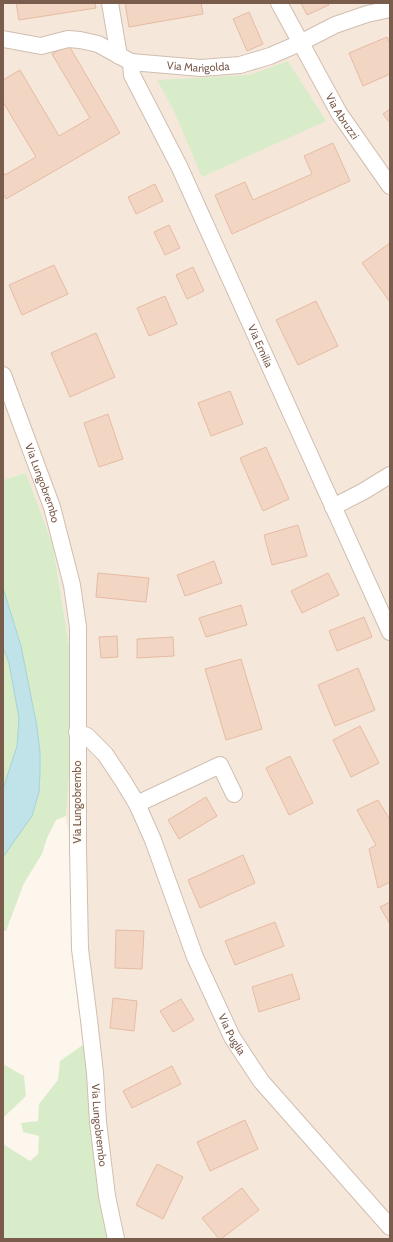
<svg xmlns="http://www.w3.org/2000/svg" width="393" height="1242" font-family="Cabin,sans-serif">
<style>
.residential{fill:#f5e8da}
.green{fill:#d8ecc9}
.water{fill:#bfe3e8;stroke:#a5d3da}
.building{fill:#f3d5c3;stroke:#e6bba3}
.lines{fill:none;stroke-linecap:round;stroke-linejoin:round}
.street-casing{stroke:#d1beb0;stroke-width:18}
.street{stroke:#fff;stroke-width:16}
.labels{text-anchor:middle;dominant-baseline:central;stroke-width:3;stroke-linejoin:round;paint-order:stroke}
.street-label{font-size:11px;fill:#7a5c4d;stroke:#fffaf3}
</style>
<rect width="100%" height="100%" fill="#fdf6ec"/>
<path class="residential" d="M 3,3 L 390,3 L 390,1239 L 111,1239 L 87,1042 L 92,978 L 66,816 L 76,688 L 53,546 L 26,473 L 3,480 Z"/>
<path class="green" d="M 288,61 L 326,121 L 202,177 L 174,111 L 157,80 L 250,75 Z
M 26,473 L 53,546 L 76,688 L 66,816 L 56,820 L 47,838 L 42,854 L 24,883 L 6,931 L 3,931 L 3,480 Z
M 87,1042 L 111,1239 L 3,1239 L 3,1144 L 30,1161 L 38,1154 L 39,1136 L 23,1132 L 21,1123 L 38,1121 L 39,1104 L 58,1080 L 60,1061 Z
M 3,1064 L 24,1076 L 26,1096 L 4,1117 L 3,1123 Z"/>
<path class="water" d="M 3,588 L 21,646 L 37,727 L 40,752 L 40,773 L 39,792 L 32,816 L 3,857 L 3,789 L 17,746 L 19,718 L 9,663 L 3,647 Z"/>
<path class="building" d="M 16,3 L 95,3 L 96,8 L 19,20 Z
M 125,3 L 201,3 L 203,14 L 129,27 Z
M 301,3 L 328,3 L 329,5 L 307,15 Z
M 249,12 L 263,44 L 247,51 L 233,19 Z
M 387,37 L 390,44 L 390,74 L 363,86 L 349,53 Z
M 68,44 L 120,133 L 6,199 L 3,193 L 3,172 L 5,175 L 36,157 L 3,102 L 3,80 L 20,70 L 59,136 L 90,118 L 52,54 Z
M 390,109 L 390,123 L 383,114 Z
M 333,143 L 350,181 L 232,234 L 215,195 L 245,182 L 253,200 L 312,174 L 304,156 Z
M 155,184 L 163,201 L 136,214 L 128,197 Z
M 169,225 L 180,248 L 165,255 L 154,232 Z
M 390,243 L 390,302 L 362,263 Z
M 54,265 L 68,294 L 22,315 L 9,285 Z
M 193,267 L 204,291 L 187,299 L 176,275 Z
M 165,296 L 177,324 L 149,336 L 137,308 Z
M 316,301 L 338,346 L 298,365 L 276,320 Z
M 96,333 L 115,377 L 70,397 L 51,353 Z
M 230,391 L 243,424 L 211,436 L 198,403 Z
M 108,414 L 123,459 L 99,467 L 84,423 Z
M 266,447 L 289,499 L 263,511 L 240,458 Z
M 298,525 L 307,556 L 272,565 L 264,535 Z
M 214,561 L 222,583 L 185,596 L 177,575 Z
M 98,573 L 149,578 L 146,602 L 96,597 Z
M 328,573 L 339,595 L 302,613 L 291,591 Z
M 241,605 L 247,625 L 206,637 L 199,618 Z
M 364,617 L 372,637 L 337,651 L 329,631 Z
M 117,636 L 118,657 L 101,658 L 99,637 Z
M 173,637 L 174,656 L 137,658 L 137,639 Z
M 241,659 L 262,729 L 226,740 L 205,669 Z
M 358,668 L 375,710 L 335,726 L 318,685 Z
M 360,726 L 379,763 L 351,777 L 333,740 Z
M 290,756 L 313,803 L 289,815 L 266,768 Z
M 206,797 L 217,816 L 179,839 L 168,820 Z
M 378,800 L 390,820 L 390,882 L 378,888 L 369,849 L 376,845 L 357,810 Z
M 243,855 L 255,883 L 200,908 L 188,880 Z
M 390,902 L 390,924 L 380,907 Z
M 275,922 L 284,946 L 235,965 L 225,941 Z
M 116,930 L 144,931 L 142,969 L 115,968 Z
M 292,974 L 300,999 L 259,1012 L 252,987 Z
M 113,998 L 137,1001 L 134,1031 L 110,1028 Z
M 181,999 L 194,1020 L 173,1032 L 160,1011 Z
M 172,1066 L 181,1084 L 132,1108 L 123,1091 Z
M 245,1120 L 258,1149 L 210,1171 L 197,1142 Z
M 157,1164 L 183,1177 L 163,1219 L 136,1205 Z
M 242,1188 L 259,1210 L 221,1239 L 219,1239 L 202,1218 Z"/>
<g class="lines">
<g class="street-casing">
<g id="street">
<path d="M 110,3 L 119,56"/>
<path id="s1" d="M 279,3 L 339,113 L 390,186"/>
<path id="s2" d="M 3,39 L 41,46 L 68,39 L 80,40 L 98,44 L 131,62 L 201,68 L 240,65 L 270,56 L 300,43 L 335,25 L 367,14 L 390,9"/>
<path id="s3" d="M 131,62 L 132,75 L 179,166 L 390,632"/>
<path id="s4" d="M 3,375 L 52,507 L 72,585 L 78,627 L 78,848 L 80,949 L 89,1020 L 95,1073 L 98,1122 L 107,1196 L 116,1239"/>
<path d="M 333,507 L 364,491 L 390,475"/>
<path id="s5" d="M 77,732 L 87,736 L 105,754 L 123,781 L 137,804 L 153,840 L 195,957 L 232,1037 L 261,1081 L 390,1227"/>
<path d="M 137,804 L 220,765 L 234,794"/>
</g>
</g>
<use href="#street" class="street"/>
</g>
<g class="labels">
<g class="street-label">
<text stroke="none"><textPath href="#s2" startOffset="202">Via Marigolda</textPath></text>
<text stroke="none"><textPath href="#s1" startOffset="130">Via Abruzzi</textPath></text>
<text stroke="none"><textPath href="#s3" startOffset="313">Via Emilia</textPath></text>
<text stroke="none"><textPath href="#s4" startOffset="115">Via Lungobrembo</textPath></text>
<text transform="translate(77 802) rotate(-90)">Via Lungobrembo</text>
<text stroke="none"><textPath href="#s5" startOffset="345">Via Puglia</textPath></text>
<text stroke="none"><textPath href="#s4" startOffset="763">Via Lungobrembo</textPath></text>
</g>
</g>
<rect width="393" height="1242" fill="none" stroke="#7a5c4d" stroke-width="8"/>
</svg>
